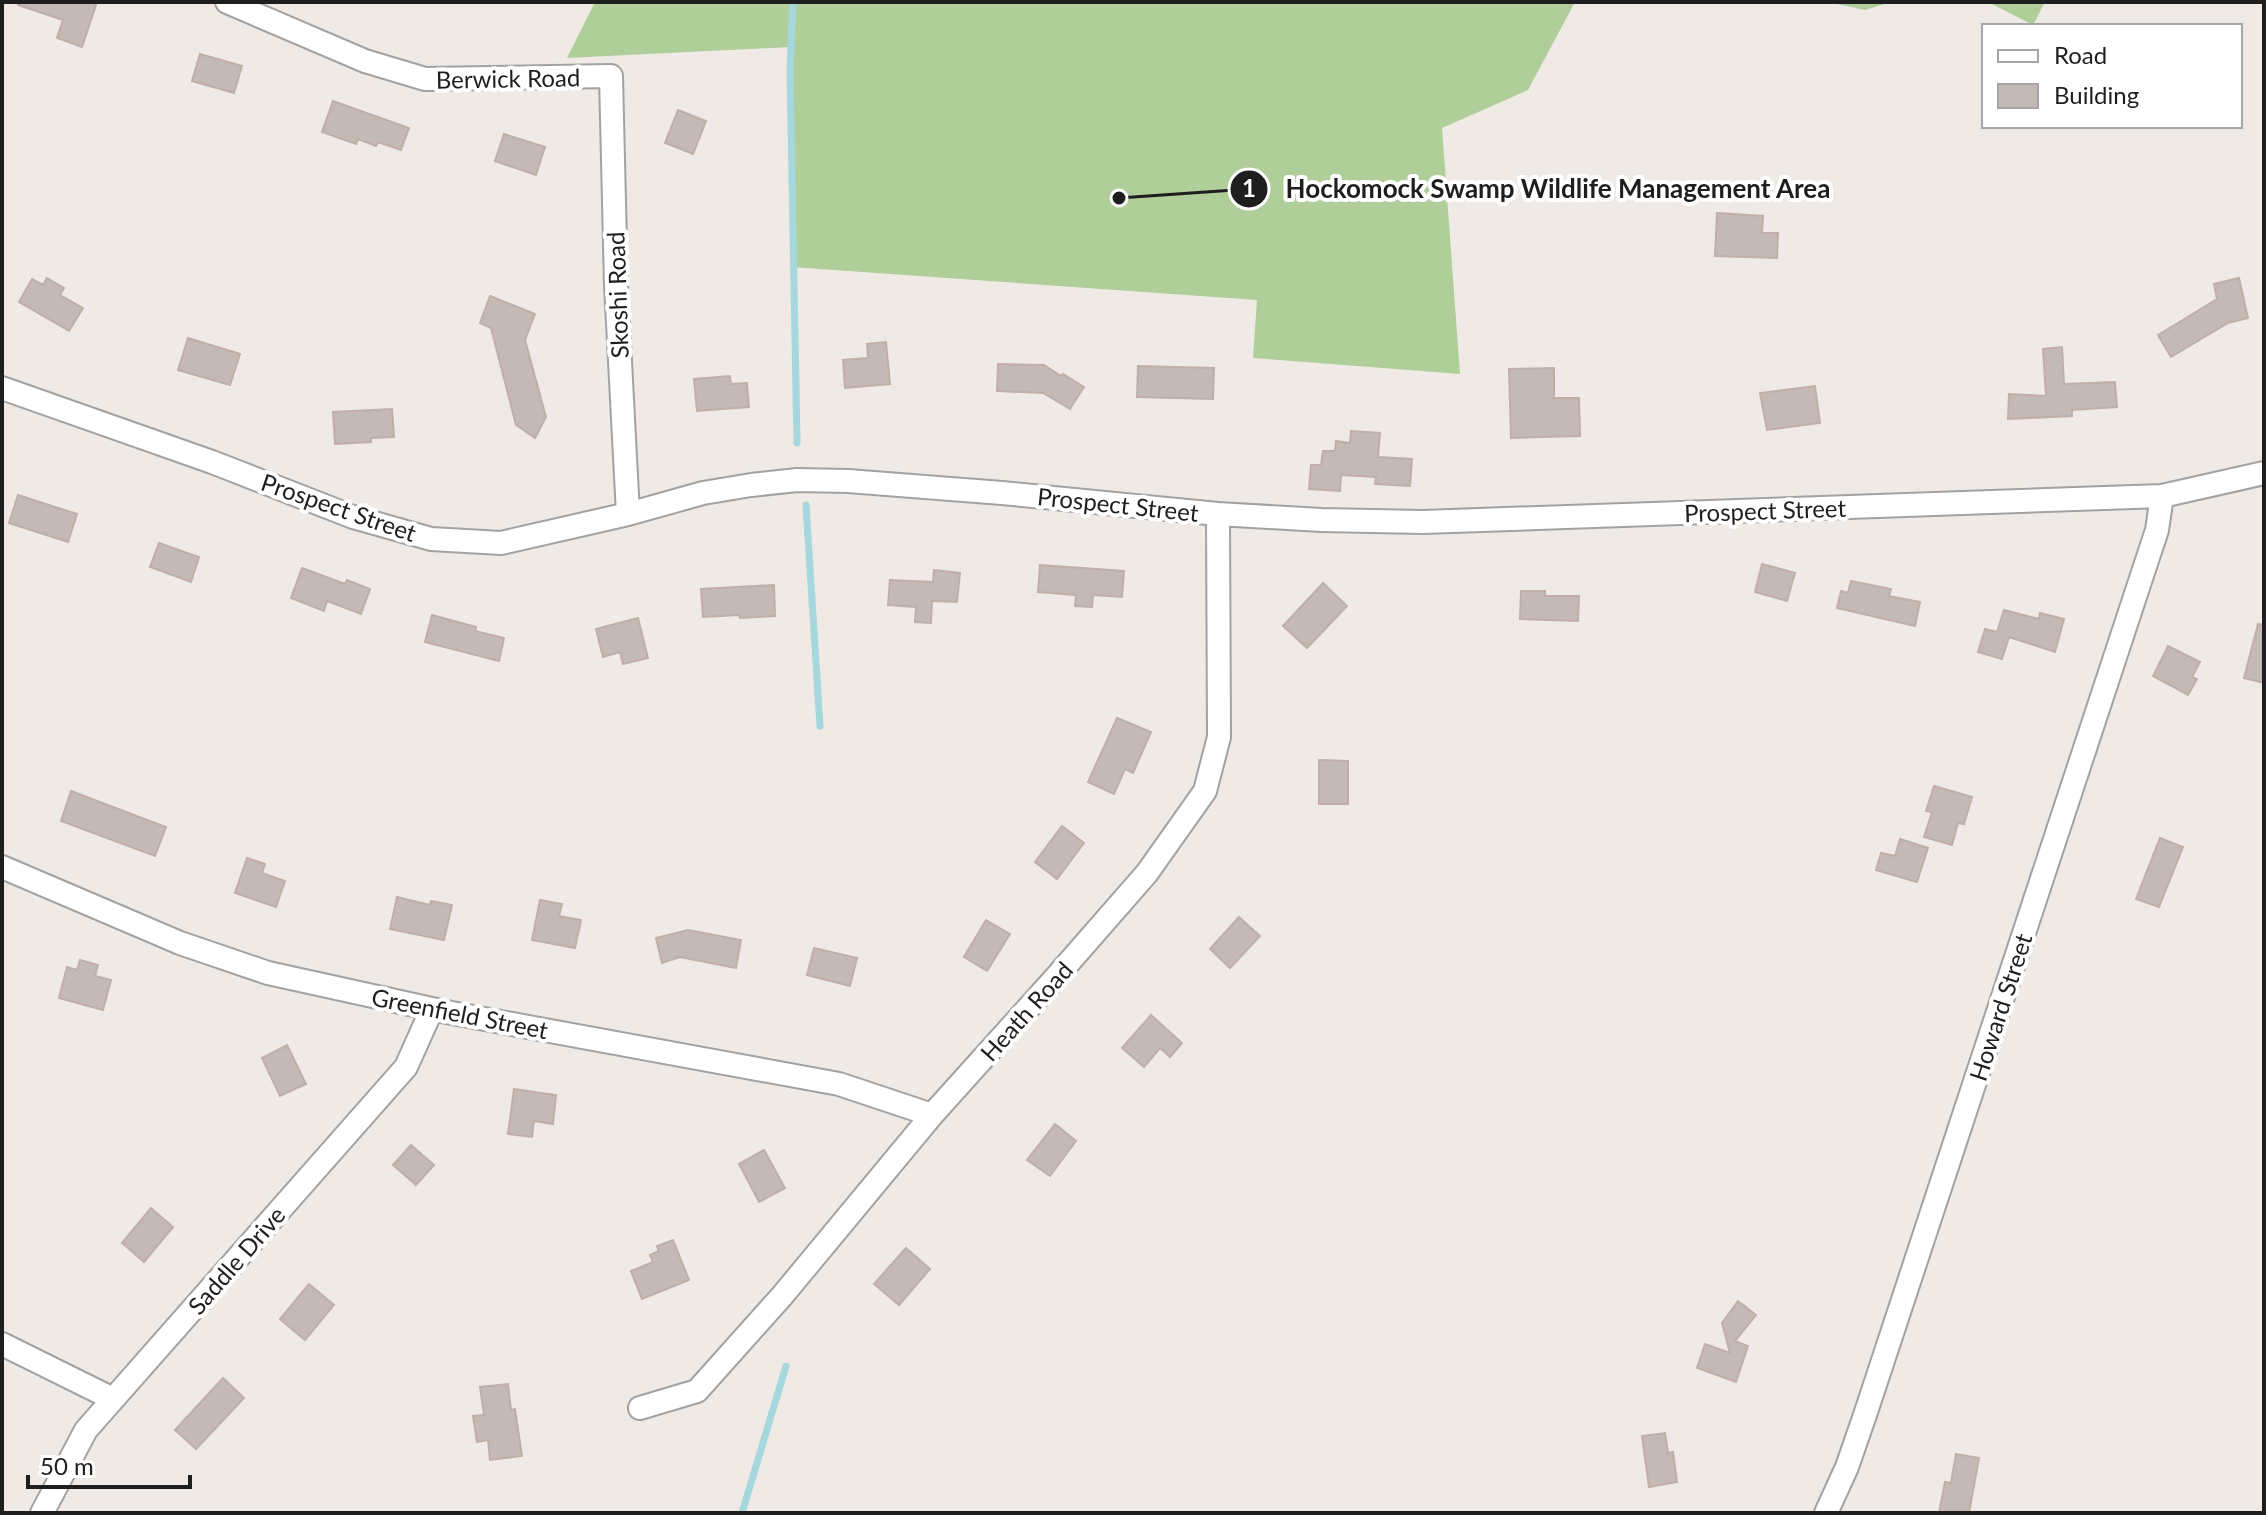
<svg xmlns="http://www.w3.org/2000/svg" width="2266" height="1515" font-family="Lato,sans-serif">
<style>
.forest{fill:#b0ce9a}
.lines{fill:none;stroke-linecap:round;stroke-linejoin:round}
.stream{stroke:#a6d7dc;stroke-width:7}
.building{fill:#c4b9b4;stroke:#c1afa7;stroke-width:2}
.minor-casing{stroke:#a2a2a2;stroke-width:26}
.minor{stroke:#fff;stroke-width:22}
.labels{text-anchor:middle;dominant-baseline:central;stroke-width:8;stroke-linejoin:round;paint-order:stroke}
.street-label{font-size:24px;fill:#1e1e1e;stroke:#fff}
.leader{fill:none;stroke:#1e1e1e;stroke-width:3}
.callout-dot{fill:#1e1e1e;stroke:#fff;stroke-width:3}
.mark-label{font-size:24px;text-anchor:middle;font-weight:bold;fill:#fff}
.callout-label{font-size:26px;text-anchor:middle;font-weight:bold;fill:#1e1e1e;stroke:#fff;stroke-width:8;stroke-linejoin:round;paint-order:stroke}
</style>
<rect width="100%" height="100%" fill="#efeae5"/>
<path class="forest" d="M 595,2 L 1575,2 L 1528,90 L 1442,128 L 1460,374 L 1253,358 L 1257,300 L 791,267 L 790,47 L 567,58 Z
M 1828,2 L 1891,2 L 1865,10 Z
M 1988,2 L 2045,2 L 2033,25 Z"/>
<g class="lines">
<path class="stream" d="M 793,2 L 790,70 L 797,443
M 806,505 L 820,726
M 742,1513 L 786,1366"/>
</g>
<path class="building" d="M 18,2 L 97,2 L 82,47 L 57,38 L 63,20 L 18,5 Z
M 200,54 L 242,66 L 234,93 L 192,81 Z
M 333,101 L 409,128 L 401,150 L 378,142 L 376,146 L 358,139 L 356,144 L 322,132 Z
M 678,110 L 706,121 L 693,154 L 665,143 Z
M 504,134 L 545,147 L 536,175 L 495,161 Z
M 1717,213 L 1763,216 L 1762,233 L 1778,233 L 1777,258 L 1715,256 Z
M 47,278 L 64,288 L 60,295 L 83,308 L 69,331 L 19,302 L 32,279 L 43,285 Z
M 2239,278 L 2248,318 L 2228,323 L 2171,357 L 2158,335 L 2217,299 L 2214,284 Z
M 490,296 L 535,314 L 525,340 L 546,417 L 535,438 L 516,425 L 491,328 L 480,323 Z
M 188,338 L 240,354 L 230,385 L 178,370 Z
M 886,342 L 890,384 L 845,388 L 843,360 L 868,358 L 867,344 Z
M 2062,347 L 2064,384 L 2115,382 L 2117,407 L 2072,410 L 2072,416 L 2008,419 L 2009,394 L 2046,396 L 2043,349 Z
M 998,364 L 1044,365 L 1061,376 L 1063,374 L 1084,387 L 1070,409 L 1043,393 L 997,391 Z
M 1138,366 L 1214,368 L 1213,399 L 1137,397 Z
M 1554,368 L 1554,398 L 1579,398 L 1580,436 L 1511,438 L 1509,369 Z
M 730,376 L 731,384 L 747,383 L 749,407 L 697,411 L 694,379 Z
M 1815,386 L 1820,423 L 1767,430 L 1760,393 Z
M 392,409 L 394,437 L 371,438 L 371,442 L 335,444 L 333,412 Z
M 1351,431 L 1380,433 L 1378,457 L 1412,459 L 1410,486 L 1375,484 L 1376,477 L 1341,475 L 1340,491 L 1309,489 L 1311,465 L 1321,465 L 1323,451 L 1335,451 L 1336,441 L 1350,443 Z
M 18,495 L 77,514 L 68,542 L 9,523 Z
M 159,543 L 199,557 L 191,582 L 150,567 Z
M 1762,564 L 1795,573 L 1787,601 L 1755,592 Z
M 1040,565 L 1124,571 L 1122,597 L 1093,595 L 1092,607 L 1075,606 L 1076,595 L 1038,592 Z
M 302,568 L 345,584 L 347,580 L 370,589 L 361,614 L 327,601 L 324,611 L 291,598 Z
M 934,570 L 960,573 L 957,602 L 932,601 L 931,623 L 915,622 L 916,607 L 888,605 L 890,580 L 933,582 Z
M 1851,581 L 1891,589 L 1889,596 L 1920,602 L 1915,626 L 1837,608 L 1841,591 L 1848,593 Z
M 1323,583 L 1347,606 L 1307,648 L 1283,626 Z
M 774,585 L 775,616 L 740,618 L 739,615 L 703,617 L 701,589 Z
M 1521,591 L 1545,591 L 1545,596 L 1579,596 L 1578,621 L 1520,619 Z
M 2004,610 L 2039,619 L 2040,613 L 2064,619 L 2055,652 L 2009,637 L 2002,659 L 1978,652 L 1985,629 L 1997,632 Z
M 432,615 L 476,627 L 475,631 L 504,638 L 499,661 L 425,642 Z
M 638,618 L 648,658 L 623,664 L 620,652 L 603,657 L 596,629 Z
M 2258,624 L 2264,625 L 2264,683 L 2244,678 Z
M 2168,646 L 2200,662 L 2192,677 L 2197,679 L 2188,695 L 2153,676 Z
M 1117,718 L 1151,732 L 1133,773 L 1125,769 L 1114,794 L 1088,782 Z
M 1319,760 L 1348,761 L 1348,804 L 1319,804 Z
M 1934,786 L 1972,797 L 1964,824 L 1958,823 L 1952,845 L 1924,837 L 1932,812 L 1926,811 Z
M 71,791 L 166,827 L 155,856 L 61,821 Z
M 1062,826 L 1084,843 L 1057,879 L 1035,862 Z
M 2160,838 L 2183,847 L 2159,907 L 2136,899 Z
M 1900,839 L 1928,848 L 1917,882 L 1876,870 L 1881,853 L 1895,856 Z
M 247,858 L 265,864 L 262,873 L 285,881 L 276,907 L 235,893 Z
M 397,897 L 430,905 L 431,901 L 452,905 L 444,940 L 390,929 Z
M 540,900 L 562,904 L 559,916 L 581,920 L 575,948 L 532,940 Z
M 1239,917 L 1260,936 L 1230,968 L 1210,949 Z
M 986,920 L 1010,934 L 987,971 L 964,957 Z
M 688,930 L 741,940 L 736,968 L 680,957 L 662,963 L 656,938 Z
M 814,948 L 857,958 L 850,986 L 807,975 Z
M 80,960 L 98,965 L 95,976 L 111,980 L 103,1010 L 59,998 L 67,967 L 77,970 Z
M 1151,1015 L 1182,1043 L 1170,1057 L 1160,1048 L 1144,1067 L 1122,1048 Z
M 287,1045 L 306,1084 L 280,1096 L 262,1058 Z
M 514,1089 L 556,1095 L 553,1124 L 534,1121 L 532,1137 L 508,1134 Z
M 1055,1124 L 1076,1141 L 1050,1176 L 1027,1160 Z
M 411,1145 L 434,1165 L 416,1185 L 393,1165 Z
M 764,1150 L 785,1188 L 759,1202 L 739,1164 Z
M 151,1208 L 173,1227 L 144,1262 L 122,1243 Z
M 673,1240 L 689,1280 L 642,1299 L 631,1271 L 653,1262 L 650,1255 L 659,1251 L 657,1246 Z
M 906,1248 L 930,1269 L 899,1305 L 874,1284 Z
M 309,1284 L 334,1305 L 305,1340 L 280,1319 Z
M 1738,1301 L 1756,1315 L 1735,1341 L 1748,1346 L 1736,1382 L 1697,1368 L 1705,1344 L 1730,1353 L 1722,1323 Z
M 223,1378 L 244,1398 L 196,1449 L 175,1430 Z
M 508,1384 L 511,1410 L 515,1409 L 522,1456 L 490,1460 L 488,1440 L 477,1442 L 473,1416 L 484,1415 L 480,1387 Z
M 1665,1433 L 1668,1453 L 1673,1452 L 1677,1482 L 1649,1487 L 1642,1436 Z
M 1956,1454 L 1979,1458 L 1969,1513 L 1939,1513 L 1945,1482 L 1951,1483 Z"/>
<g class="lines">
<g class="minor-casing">
<path id="minor" d="M 227,2 L 365,61 L 425,79 L 611,76 L 616,285 L 628,514
M 2,388 L 212,462 L 353,517 L 431,539 L 501,543 L 628,514 L 703,493 L 751,485 L 797,480 L 848,481 L 1002,493 L 1218,514 L 1321,520 L 1423,522 L 2162,496 L 2264,473
M 2,867 L 180,943 L 268,973 L 441,1011 L 839,1084 L 932,1115
M 2,1344 L 113,1399
M 640,1408 L 697,1391 L 782,1296 L 932,1115 L 1057,976 L 1147,873 L 1205,791 L 1219,737 L 1218,514
M 42,1513 L 86,1430 L 406,1067 L 432,1009
M 1826,1513 L 1847,1467 L 1866,1412 L 2157,530 L 2162,496"/>
</g>
<use href="#minor" class="minor"/>
</g>
<g class="labels">
<g class="street-label">
<text transform="translate(508 78) rotate(-1)">Berwick Road</text>
<text transform="translate(617 295) rotate(-92)">Skoshi Road</text>
<text transform="translate(1118 504) rotate(6)">Prospect Street</text>
<text transform="translate(339 507) rotate(19)">Prospect Street</text>
<text transform="translate(1765 510) rotate(-2)">Prospect Street</text>
<text transform="translate(2000 1007) rotate(-72)">Howard Street</text>
<text transform="translate(1026 1011) rotate(-48)">Heath Road</text>
<text transform="translate(460 1013) rotate(11)">Greenfield Street</text>
<text transform="translate(236 1260) rotate(-49)">Saddle Drive</text>
</g>
</g>
<path class="leader" d="M1119 198L1249 189"/>
<g class="callout-dot">
<circle cx="1119" cy="198" r="8"/>
<circle cx="1249" cy="189" r="20"/>
</g>
<g class="mark-label">
<text x="1249" y="197">1</text>
</g>
<g class="callout-label">
<text x="1558" y="198">Hockomock Swamp Wildlife Management Area</text>
</g>
<rect width="2266" height="1515" fill="none" stroke="#1e1e1e" stroke-width="8"/>
<rect x="1982" y="24" width="260" height="104" fill="#ffffff" stroke="#a5a5a5" stroke-width="2"/>
<rect x="1998" y="50" width="40" height="12" fill="#ffffff" stroke="#a5a5a5" stroke-width="2"/>
<text x="2054" y="64" font-size="24" fill="#1e1e1e">Road</text>
<rect x="1998" y="84" width="40" height="24" fill="#c4b9b4" stroke="#a5a5a5" stroke-width="2"/>
<text x="2054" y="104" font-size="24" fill="#1e1e1e">Building</text>
<path d="M28 1475v12h162v-12" fill="none" stroke="#1e1e1e" stroke-width="4"/>
<text x="40" y="1475" font-size="24" fill="#1e1e1e" stroke="#ffffff" stroke-width="6" paint-order="stroke">50 m</text>
</svg>
